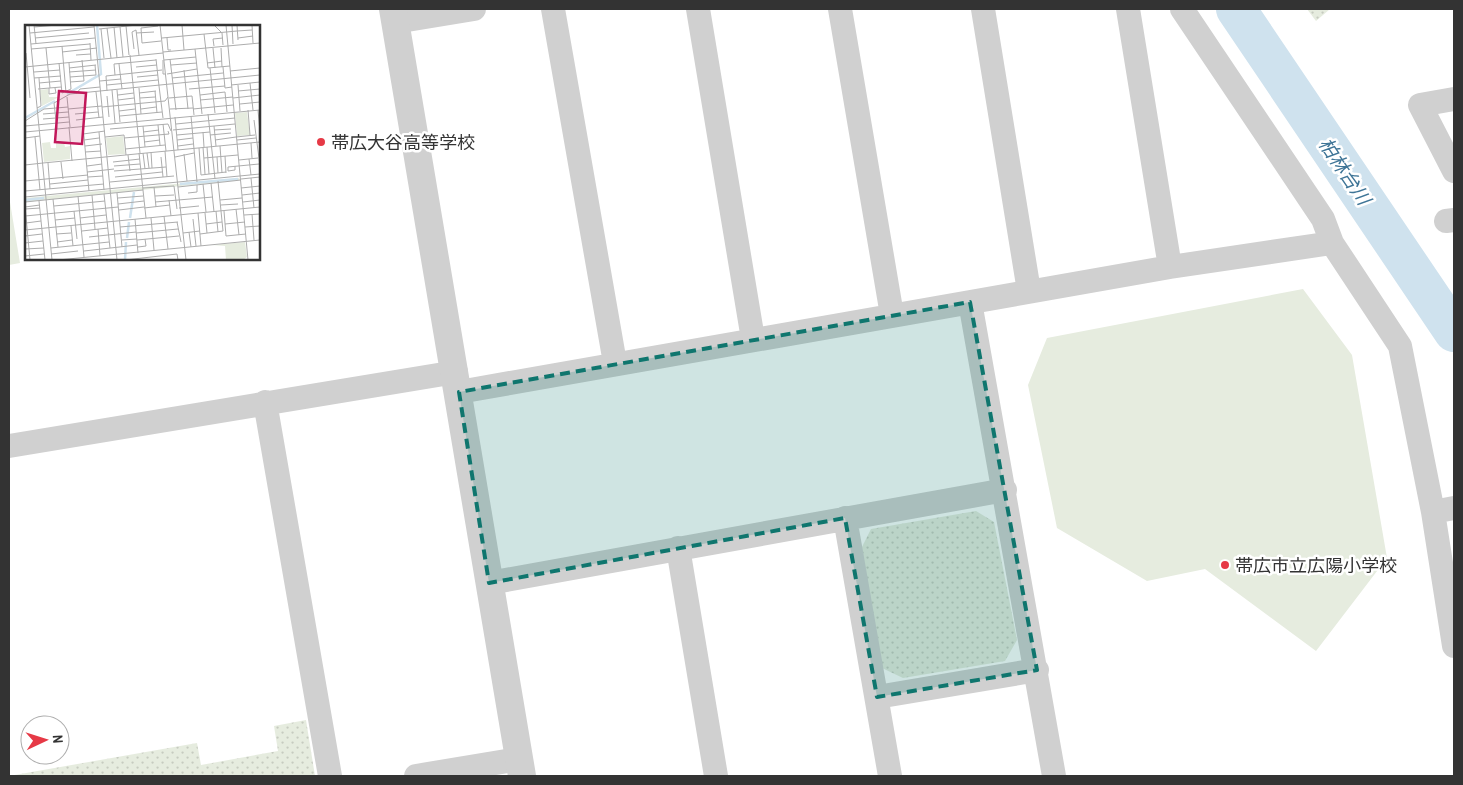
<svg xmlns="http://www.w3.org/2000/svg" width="1463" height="785" font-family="'Archivo Narrow','Noto Sans JP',sans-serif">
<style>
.park{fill:url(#park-dots)}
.garden{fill:#e6ecdf}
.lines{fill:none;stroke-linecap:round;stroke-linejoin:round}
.river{stroke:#cfe2ee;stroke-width:40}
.minor{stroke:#d0d0d0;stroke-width:24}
.tertiary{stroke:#d0d0d0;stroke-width:28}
.marked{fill:#0f766e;fill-opacity:0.2;stroke:#0f766e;stroke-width:4;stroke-dasharray:10 6;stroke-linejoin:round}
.poi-dot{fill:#e63946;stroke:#fff;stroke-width:2}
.labels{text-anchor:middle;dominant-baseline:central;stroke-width:5;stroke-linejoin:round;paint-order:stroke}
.poi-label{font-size:18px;fill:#333;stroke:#fff;text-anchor:start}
.water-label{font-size:19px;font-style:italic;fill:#3f7597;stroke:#fff}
.inset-river{fill:none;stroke:#cfe2ee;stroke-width:2.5}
.inset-road{fill:none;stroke:#adadad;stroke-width:1}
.view{fill:#c2185b;fill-opacity:0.15;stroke:#c2185b;stroke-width:2.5}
.inset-edge{fill:none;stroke:#333;stroke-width:2.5}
</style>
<defs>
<pattern id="park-dots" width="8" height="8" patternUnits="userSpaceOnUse" patternTransform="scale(1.25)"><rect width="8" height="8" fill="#e6ecdf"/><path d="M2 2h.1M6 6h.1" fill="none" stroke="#c6cbc0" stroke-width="1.8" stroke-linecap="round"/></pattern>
</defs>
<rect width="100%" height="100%" fill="#fff"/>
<path class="park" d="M 1307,9 L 1330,9 L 1316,21 Z
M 976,511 L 994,522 L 1017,640 L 1005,661 L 903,678 L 882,668 L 860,551 L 871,529 Z
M 306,720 L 315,776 L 9,776 L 197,743 L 201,765 L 278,751 L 274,726 Z"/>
<path class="garden" d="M 9,196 L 20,263 L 9,265 Z
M 1303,289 L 1352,355 L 1387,558 L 1316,651 L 1205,569 L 1147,581 L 1057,528 L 1028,385 L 1047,338 Z"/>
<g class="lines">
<path class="river" d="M 1236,9 L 1454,332"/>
<path class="minor" d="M 553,9 L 615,363
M 698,9 L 753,339
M 840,9 L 892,315
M 983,9 L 1029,291
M 1128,9 L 1170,267
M 1182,9 L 1323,219 L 1332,243 L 1400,346 L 1433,512 L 1454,646
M 395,22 L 474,9
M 1454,99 L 1420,105 L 1454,171
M 1446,221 L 1454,220
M 970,302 L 1054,776
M 459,392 L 1170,267 L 1332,243
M 265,402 L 330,776
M 9,446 L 456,372
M 1433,512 L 1454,508
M 845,518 L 890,776
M 678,548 L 716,776
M 489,583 L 1005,490
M 877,697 L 1037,670
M 416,776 L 519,759"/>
<path class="tertiary" d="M 393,9 L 522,776"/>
</g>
<path class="marked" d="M 970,302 L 1037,670 L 877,697 L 845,518 L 489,583 L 459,392 Z"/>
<g class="poi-dot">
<circle cx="321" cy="142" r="5"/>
<circle cx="1225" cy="565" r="5"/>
</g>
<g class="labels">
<g class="poi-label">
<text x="331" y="142">帯広大谷高等学校</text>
<text x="1235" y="565">帯広市立広陽小学校</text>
</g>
<g class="water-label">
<text transform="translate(1345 171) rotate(56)">柏林台川</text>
</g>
</g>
<g transform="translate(25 25)">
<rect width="235" height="235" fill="#fff"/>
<path d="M 220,217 L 222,232 L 218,235 L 201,235 L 200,221 L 187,220 Z" fill="#e6ecdf"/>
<path d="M 23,64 L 24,72 L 34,72 L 17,81 L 15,65 ZM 222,87 L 225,110 L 212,111 L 210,88 ZM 98,111 L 100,129 L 83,130 L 81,113 ZM 214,153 L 215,155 L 0,177 L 0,173 Z" fill="#e6ecdf"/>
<path d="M 25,117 L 26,123 L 31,123 L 31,118 L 39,117 L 40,122 L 45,121 L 45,134 L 19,137 L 17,118 Z" fill="#e6ecdf"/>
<path class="inset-river" d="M 42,69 L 76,49 L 72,0M 0,93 L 30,76M 155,159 L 213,154M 0,175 L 19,173M 105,193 L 109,167M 102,213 L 104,197M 100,235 L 101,217"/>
<path class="inset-road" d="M 4,0 L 27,235M 9,0 L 11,19M 69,0 L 92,235M 135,0 L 161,235M 157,0 L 159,25M 189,0 L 197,8 L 198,20M 201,0 L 223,235M 207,0 L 208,19M 212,0 L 213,15M 227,0 L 228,18M 101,1 L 104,30M 133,1 L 116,3 L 117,18 L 136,16M 9,2 L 32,0M 89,2 L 92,33M 95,2 L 98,32M 82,3 L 86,33M 74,4 L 112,0M 76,4 L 79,33M 212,6 L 227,5M 5,8 L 69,2M 111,8 L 129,7M 179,9 L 183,43 L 205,41M 10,13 L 64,8M 137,13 L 212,6M 142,13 L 143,25 L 146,25M 213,13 L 228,11M 65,18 L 66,35M 6,19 L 70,13M 37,21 L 41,68M 189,21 L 188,14 L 198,13M 21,23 L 25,63M 188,23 L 190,43M 196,23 L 197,42M 6,24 L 65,19M 109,24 L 107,7 L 111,5 L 114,30M 170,24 L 177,89M 37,27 L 72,23M 138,27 L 235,18M 1,28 L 5,73M 51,30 L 66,29M 105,30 L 115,128M 131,34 L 134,61M 145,34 L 148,59M 138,35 L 138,49 L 140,49M 139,35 L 171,32M 34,38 L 37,68 L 46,64 L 44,38M 182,38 L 197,36M 94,39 L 97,64M 146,40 L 172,38M 0,42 L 138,28M 111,42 L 132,40M 198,42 L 200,63 L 207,62M 44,43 L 71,40M 185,43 L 190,88M 159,45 L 163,84M 205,46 L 235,43M 9,47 L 35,45M 44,47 L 71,45M 142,49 L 172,44M 90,50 L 89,39 L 131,35M 45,52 L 71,50 L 70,40M 112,52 L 133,50M 9,53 L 36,51M 147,53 L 198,48M 75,56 L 96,54M 45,57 L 59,56 L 57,35M 14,58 L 36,56M 225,58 L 228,85M 148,59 L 151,85M 82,60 L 133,55M 206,60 L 235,57M 213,60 L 215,86M 134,61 L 138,93M 24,63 L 24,69 L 31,68 L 30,63M 114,63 L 116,89M 13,64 L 36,62M 164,64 L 200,61M 87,65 L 90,98M 92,65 L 95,97M 82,66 L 81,51 L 137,45M 130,66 L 132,88M 213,66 L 235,64M 71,67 L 74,93M 114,68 L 131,66M 51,69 L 55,64 L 75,62M 93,70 L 109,68M 175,70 L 200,67 L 202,87M 82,71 L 84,92M 42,72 L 45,102M 115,73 L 130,72M 144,73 L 167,71 L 169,90M 208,73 L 235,70M 93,75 L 109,73M 175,75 L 208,72M 29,78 L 45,69 L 235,50M 29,78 L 32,104M 215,79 L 235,77M 77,82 L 140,76 L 143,72M 12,83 L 16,81 L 14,53M 43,84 L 77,81M 116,84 L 131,82M 145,84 L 168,83M 168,84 L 208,80M 223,85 L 225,110M 233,85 L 235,107M 94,86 L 110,84M 18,89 L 43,87M 50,89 L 73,87M 183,89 L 190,154M 95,91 L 137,87M 166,91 L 172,157M 150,92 L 153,125M 18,94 L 44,92M 51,95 L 78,92M 229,95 L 235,141M 0,96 L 19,84 L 43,82M 138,99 L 141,126M 151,99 L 210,93M 133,100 L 135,120M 0,101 L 44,97M 58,101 L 64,166M 118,101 L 120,122M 189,101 L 191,121M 44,102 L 47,136M 85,104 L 143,99 L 146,106M 148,105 L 210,99M 189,105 L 206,104M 0,107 L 235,85M 74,107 L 79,165M 118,107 L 134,105M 178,107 L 179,122M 58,109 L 80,106M 152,110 L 185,107M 185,110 L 206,108M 10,112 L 15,165M 80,112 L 99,110 L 101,130M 211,112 L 230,110M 0,113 L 15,111M 99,113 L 144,109 L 143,106M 59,115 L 74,113M 152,115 L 168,113M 190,115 L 211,112M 212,115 L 231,113M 119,117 L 135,115M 226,118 L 227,133M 60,121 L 77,119M 153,121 L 168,119M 195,121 L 197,148M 178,122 L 180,149M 182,122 L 184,149M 174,123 L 176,150 L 201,147M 100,124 L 140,120M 140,126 L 142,152M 60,127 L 76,126M 126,127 L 127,143M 114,128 L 121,193M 118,128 L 120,144M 122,128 L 124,143M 159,129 L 162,156M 103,130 L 105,146M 200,131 L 201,148M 136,132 L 138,152M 150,132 L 169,128M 192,132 L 193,148M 179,133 L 213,130M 224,134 L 226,150M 214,135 L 233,133M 36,137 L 38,154M 88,137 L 115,134M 18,138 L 235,117M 23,138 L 25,164M 0,140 L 18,138M 62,141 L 77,139M 89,141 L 115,139M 203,142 L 234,139M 203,142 L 203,146 L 210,145 L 210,141M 89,146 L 141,142M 62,147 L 89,144M 63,152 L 78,151M 90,152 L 137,147M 226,153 L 229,183M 216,154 L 235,152M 0,156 L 63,150M 85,157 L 149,151M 186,158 L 189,187M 25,159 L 63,155M 178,159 L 181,187M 129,162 L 131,182M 153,162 L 216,155M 118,163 L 149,161 L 152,184M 216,163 L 235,161M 0,166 L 79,159M 92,168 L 97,222M 163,168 L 172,167 L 172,160M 79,169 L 85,223M 67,170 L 70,204M 217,170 L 235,168M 53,171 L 59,232M 130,171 L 149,170M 0,172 L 235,149M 93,173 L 118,171M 28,174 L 33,222M 144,175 L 146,191M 195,175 L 217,173M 14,176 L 20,235M 0,177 L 118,165M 130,177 L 188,172M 218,177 L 235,175M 93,179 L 119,176M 196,180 L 213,179M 0,181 L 5,235M 29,181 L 80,176M 0,182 L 15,180M 119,183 L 145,180M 154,183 L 174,181M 0,184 L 15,183M 211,184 L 214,210M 94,185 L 119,182M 49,186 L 52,214M 191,186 L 193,207M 199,186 L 201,211 L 221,209M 173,188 L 176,221M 180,188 L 182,208M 227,189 L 229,215M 219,190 L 235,189M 0,191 L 93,182M 139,191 L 143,224M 55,193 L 81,190M 126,193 L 129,225M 110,194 L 113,228M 168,194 L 171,221M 30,195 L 50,193M 152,197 L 156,217M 1,198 L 16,196M 181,199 L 197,197M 200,199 L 220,197M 46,201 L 48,221M 95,202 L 153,197M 220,202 L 235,201M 73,204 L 75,231M 0,205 L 235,182M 57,206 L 83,203M 164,207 L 166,222M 111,208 L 153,204M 158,208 L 175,206M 31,209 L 46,208M 175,209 L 198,206 L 193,156M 0,211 L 17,209M 64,212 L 111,207M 97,215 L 112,214M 112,215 L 154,211M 32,217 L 47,215M 0,218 L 18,216M 113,222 L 121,221 L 120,214M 26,223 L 84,217M 0,224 L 19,223M 59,226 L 112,220M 26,229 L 53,226M 0,231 L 19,229M 33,235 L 235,215M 100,235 L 152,229 L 153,235"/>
<path class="view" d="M 34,66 L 61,68 L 57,119 L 30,117 Z"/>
<rect width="235" height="235" class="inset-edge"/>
</g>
<rect width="1463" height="785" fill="none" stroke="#333333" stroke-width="20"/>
<g transform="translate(45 740) rotate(86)"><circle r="24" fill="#ffffff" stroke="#adadad"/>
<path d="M0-4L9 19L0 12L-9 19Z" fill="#e63946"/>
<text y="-8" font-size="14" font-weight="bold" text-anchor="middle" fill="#333333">N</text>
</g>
</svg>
